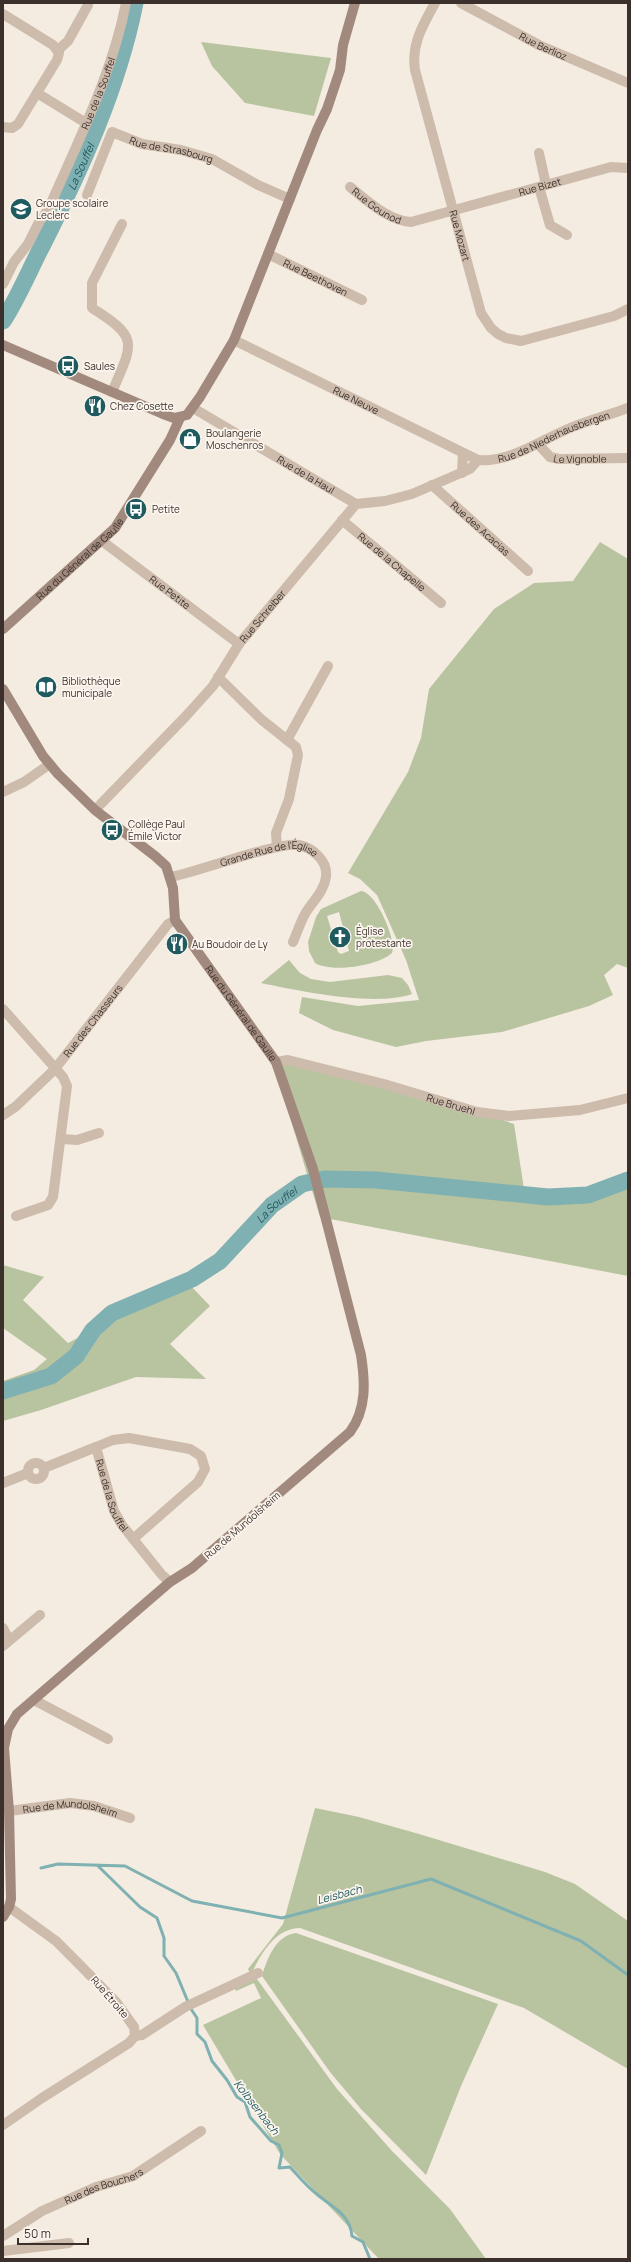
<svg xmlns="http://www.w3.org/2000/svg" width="631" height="2262" font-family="Manrope,sans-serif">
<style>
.green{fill:#b8c4a0;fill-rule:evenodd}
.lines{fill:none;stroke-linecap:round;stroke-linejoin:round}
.stream{stroke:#7fb0b2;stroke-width:3}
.river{stroke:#7fb0b2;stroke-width:17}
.street{stroke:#cdbbac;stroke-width:10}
.secondary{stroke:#a18a7d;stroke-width:10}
.labels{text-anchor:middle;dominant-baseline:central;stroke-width:3.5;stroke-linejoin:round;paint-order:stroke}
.street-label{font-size:10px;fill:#3b302b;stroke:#fbf5ee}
.poi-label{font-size:10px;fill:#3b302b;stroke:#fbf5ee;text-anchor:start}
.water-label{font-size:11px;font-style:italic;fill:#1f5a5e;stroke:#fbf5ee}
</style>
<rect width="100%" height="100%" fill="#f4ebe1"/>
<path class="green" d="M 201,42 L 331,58 L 314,116 L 245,103 L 212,66 Z
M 600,542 L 628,559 L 628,968 L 617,964 L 604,975 L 613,995 L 589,1006 L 502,1032 L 426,1041 L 396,1047 L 333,1030 L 299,1013 L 302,997 L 358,1006 L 419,1000 L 406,960 L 377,895 L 360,879 L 348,873 L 408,772 L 421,738 L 429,689 L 494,609 L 534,583 L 573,581 Z
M 361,891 C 376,892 397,940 392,953 C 378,966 332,973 315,963 L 309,951 L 308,942 L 316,917 L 321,909 ZM 339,912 L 349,951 L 341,954 L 338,952 L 327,916 Z
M 289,960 L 300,973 L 311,979 L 330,982 L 388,975 L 402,978 L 408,985 L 412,994 C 375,1007 300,991 261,983 Z
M 274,1064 L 326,1065 L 432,1095 L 514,1124 L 524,1189 L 614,1190 L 628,1180 L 628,1276 L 320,1217 Z
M 3,1265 L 44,1277 L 23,1300 L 68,1343 L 143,1303 L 190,1285 L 210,1306 L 170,1344 L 206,1379 L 136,1377 L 41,1410 L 3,1421 L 3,1381 L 34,1370 L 47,1359 L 3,1328 Z
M 315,1808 L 359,1817 L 419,1834 L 545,1872 L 575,1884 L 628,1921 L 628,2069 L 524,2008 L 300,1928 C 275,1928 260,1955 251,1975 L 248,1969 L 283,1924 Z
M 296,1933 L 498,2004 L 461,2086 L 426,2175 L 361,2109 L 330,2072 L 262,1976 C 267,1959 276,1935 296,1933 Z
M 254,1975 L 337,2089 L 392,2151 L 450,2209 L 486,2259 L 379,2259 L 280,2154 L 203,2025 L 261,1998 L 254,1983 L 236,1991 L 233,1985 Z"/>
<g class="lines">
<path class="stream" d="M 97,1865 L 140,1907 L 157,1918 L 164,1938 L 164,1956 L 176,1973 L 191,2009 L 197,2018 L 197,2034 L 205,2042 L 212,2061 L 227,2080 L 237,2097 L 245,2102 L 250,2117 L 271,2141 L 279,2145 L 282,2153 L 279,2168 L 290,2167 C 299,2177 308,2188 319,2196 C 334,2208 350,2215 352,2236 L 363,2242 L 370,2259
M 41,1868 L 58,1864 L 125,1866 L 192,1901 L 282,1918 L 431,1879 L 581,1941 L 628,1975"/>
<g class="river">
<path id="s1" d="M 3,321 C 18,298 29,271 42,246 C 81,169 118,88 135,3"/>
<path id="s2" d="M 3,1391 L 51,1376 L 76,1356 L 93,1330 L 112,1313 L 192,1279 L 220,1261 L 272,1205 L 302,1184 L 325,1179 L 376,1180 L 548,1197 L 588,1195 L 628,1180"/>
</g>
<g class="street">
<path id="s3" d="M 435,3 C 423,25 411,44 415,70 L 481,313 L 491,328 L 498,334 L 506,338 L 521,341 L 614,316 L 628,309"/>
<path id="s4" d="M 461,3 L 539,45 L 628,83"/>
<path d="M 3,14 L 53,45 L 59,53 L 57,60 L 18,124 L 12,128 L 3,127"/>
<path d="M 58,50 L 68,41 L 88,5"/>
<path d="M 37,93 L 86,123"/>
<path d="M 539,153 L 546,185"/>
<path id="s5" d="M 350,187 C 368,201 387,220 411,222 L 611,167 L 628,168"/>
<path d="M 539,187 L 550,225 L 567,235"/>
<path id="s6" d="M 87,195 L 112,132 L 142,144 L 181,150 L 212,159 L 258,185 L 290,199"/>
<path id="s7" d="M 268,254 L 362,300"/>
<path id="s8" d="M 3,284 L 14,262 L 28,244 L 38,224 L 49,208 C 78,141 112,75 126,3"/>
<path id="s9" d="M 234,340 L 478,460 C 510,463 541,440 570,428 C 589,420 609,415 628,408"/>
<path d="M 112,392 C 133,343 140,338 92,308 L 92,283 L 122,224"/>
<path id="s10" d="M 193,408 L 356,504"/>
<path id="s11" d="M 538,444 L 550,457 L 559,459 L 628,458"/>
<path d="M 462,473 L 463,453"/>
<path id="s12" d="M 432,485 L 528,571"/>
<path id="s13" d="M 342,520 L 441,603"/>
<path id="s14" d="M 102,541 L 239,644"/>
<path d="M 218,677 L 262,720 L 296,747 L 298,755 L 289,799 L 276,833 L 277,847"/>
<path d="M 287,740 L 328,666"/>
<path d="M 3,792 L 24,782 L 50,764"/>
<path id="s15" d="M 95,810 L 186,716 L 213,686 L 239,644 L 356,504 L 385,501 L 412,494 L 470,469 L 478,460"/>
<path id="s16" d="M 171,877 C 198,872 279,841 299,845 C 313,848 328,861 326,877 C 324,892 312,902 305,914 C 300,923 297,933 293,942"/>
<path d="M 3,1009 L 63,1077 L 67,1086 L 53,1197 L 48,1205 L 16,1216"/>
<path id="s17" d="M 276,1062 L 288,1060 L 384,1084 L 477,1112 L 509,1116 L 580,1110 L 628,1098"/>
<path id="s18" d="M 3,1115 L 15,1107 L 55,1069 L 168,924 L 175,920"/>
<path d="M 62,1139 L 77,1140 L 99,1133"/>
<path d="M 96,1447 L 113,1440 L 129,1438 L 190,1449 L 201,1456 L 205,1469 L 198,1482 L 133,1539"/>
<circle cx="36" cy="1471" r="8"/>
<path id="s19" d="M 44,1468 L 96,1447 L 114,1511 L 122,1525 L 162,1575 L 170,1582"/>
<path d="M 3,1483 L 28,1473"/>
<path d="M 3,1628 L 9,1640"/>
<path d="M 3,1646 L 40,1615"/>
<path d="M 34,1700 L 108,1739"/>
<path id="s20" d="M 9,1811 L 70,1803 L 94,1806 L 130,1818"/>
<path d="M 135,2036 L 142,2035 L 185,2007 L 258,1973"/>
<path d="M 3,2125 L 42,2098 L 129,2043 L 135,2036 L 134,2027 L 116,2002 L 78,1963 L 56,1941 L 9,1907"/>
<path id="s21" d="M 3,2236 L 42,2211 L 96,2187 L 133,2176 L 201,2131"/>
<path d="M 3,2251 L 69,2243"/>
</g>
<g class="secondary">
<path d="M 3,345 L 163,414 L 174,418 L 187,415 L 200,397 L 234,340 L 317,130 L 327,109 L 340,70 L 343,45 L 355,3"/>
<path id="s22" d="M 3,629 L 115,528 L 170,440 L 180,418"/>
<path id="s23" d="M 3,689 L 43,756 L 58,774 L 95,810 L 155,856 L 166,866 L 173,888 L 175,920 L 276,1062 L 313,1169 L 361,1355 C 365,1381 367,1409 350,1432 L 192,1568 L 170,1582 L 17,1714 L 8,1729 L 4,1748 L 9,1811 L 11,1899 L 9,1907 L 3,1917"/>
</g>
</g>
<defs>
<g id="school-disc" transform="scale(1.15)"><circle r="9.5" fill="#1f5a5e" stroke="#fbf5ee"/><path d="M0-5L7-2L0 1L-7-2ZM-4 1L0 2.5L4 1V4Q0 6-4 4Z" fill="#fff"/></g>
<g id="bus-disc" transform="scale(1.15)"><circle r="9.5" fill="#1f5a5e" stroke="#fbf5ee"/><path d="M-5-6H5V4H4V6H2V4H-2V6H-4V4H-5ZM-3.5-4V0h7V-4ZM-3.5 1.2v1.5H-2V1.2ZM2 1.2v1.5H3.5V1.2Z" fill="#fff"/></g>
<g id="restaurant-disc" transform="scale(1.15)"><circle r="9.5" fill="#1f5a5e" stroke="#fbf5ee"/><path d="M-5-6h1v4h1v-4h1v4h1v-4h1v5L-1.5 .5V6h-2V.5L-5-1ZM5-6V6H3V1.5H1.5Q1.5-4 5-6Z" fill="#fff"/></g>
<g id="shop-disc" transform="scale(1.15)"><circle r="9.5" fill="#1f5a5e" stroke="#fbf5ee"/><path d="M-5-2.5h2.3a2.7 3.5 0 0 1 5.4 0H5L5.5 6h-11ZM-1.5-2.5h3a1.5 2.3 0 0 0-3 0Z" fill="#fff"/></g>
<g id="library-disc" transform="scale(1.15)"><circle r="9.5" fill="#1f5a5e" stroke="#fbf5ee"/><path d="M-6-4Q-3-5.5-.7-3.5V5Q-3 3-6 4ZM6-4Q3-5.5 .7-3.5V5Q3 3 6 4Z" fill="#fff"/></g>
<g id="church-disc" transform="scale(1.15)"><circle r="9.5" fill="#1f5a5e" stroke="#fbf5ee"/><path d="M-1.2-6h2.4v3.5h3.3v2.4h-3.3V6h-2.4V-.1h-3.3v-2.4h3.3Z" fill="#fff"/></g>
</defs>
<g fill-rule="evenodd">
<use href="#school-disc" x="21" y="209"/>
<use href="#bus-disc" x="68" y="366"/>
<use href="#restaurant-disc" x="95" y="406"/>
<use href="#shop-disc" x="190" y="439"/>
<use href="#bus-disc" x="136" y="509"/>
<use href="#library-disc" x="46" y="687"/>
<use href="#bus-disc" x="112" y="830"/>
<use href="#church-disc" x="340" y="937"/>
<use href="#restaurant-disc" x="177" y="944"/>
</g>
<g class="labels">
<g class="street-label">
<text stroke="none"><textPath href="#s4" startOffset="93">Rue Berlioz</textPath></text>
<text stroke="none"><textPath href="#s8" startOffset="214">Rue de la Souffel</textPath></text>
<text stroke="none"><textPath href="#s6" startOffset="130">Rue de Strasbourg</textPath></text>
<text stroke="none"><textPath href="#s5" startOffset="205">Rue Bizet</textPath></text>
<text stroke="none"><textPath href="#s5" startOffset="33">Rue Gounod</textPath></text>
<text stroke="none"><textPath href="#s3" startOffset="243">Rue Mozart</textPath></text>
<text stroke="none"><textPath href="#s7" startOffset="53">Rue Beethoven</textPath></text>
<text stroke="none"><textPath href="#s9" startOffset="136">Rue Neuve</textPath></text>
<text stroke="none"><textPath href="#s9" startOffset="352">Rue de Niederhausbergen</textPath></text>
<text stroke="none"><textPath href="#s11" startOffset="48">Le Vignoble</textPath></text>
<text stroke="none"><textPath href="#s10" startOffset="131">Rue de la Haul</textPath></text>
<text stroke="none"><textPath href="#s12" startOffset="65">Rue des Acacias</textPath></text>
<text stroke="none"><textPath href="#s22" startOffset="104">Rue du Général de Gaulle</textPath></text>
<text stroke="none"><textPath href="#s13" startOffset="65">Rue de la Chapelle</textPath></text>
<text stroke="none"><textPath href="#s14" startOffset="85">Rue Petite</textPath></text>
<text stroke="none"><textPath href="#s15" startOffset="257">Rue Schreiber</textPath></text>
<text stroke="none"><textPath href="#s16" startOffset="102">Grande Rue de l'Église</textPath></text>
<text stroke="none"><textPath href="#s23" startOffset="413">Rue du Général de Gaulle</textPath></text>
<text stroke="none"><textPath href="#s18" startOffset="131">Rue des Chasseurs</textPath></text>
<text stroke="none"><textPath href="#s17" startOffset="181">Rue Bruehl</textPath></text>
<text stroke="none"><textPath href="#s19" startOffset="107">Rue de la Souffel</textPath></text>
<text transform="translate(242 1525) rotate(-41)">Rue de Mundolsheim</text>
<text stroke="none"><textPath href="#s20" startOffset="62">Rue de Mundolsheim</textPath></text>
<text transform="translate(110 1997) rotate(49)">Rue Étroite</text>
<text stroke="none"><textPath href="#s21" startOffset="113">Rue des Bouchers</textPath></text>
</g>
<g class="poi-label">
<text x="36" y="203">Groupe scolaire<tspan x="36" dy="12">Leclerc</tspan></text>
<text x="84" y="366">Saules</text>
<text x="110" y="406">Chez Cosette</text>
<text x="206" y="433">Boulangerie<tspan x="206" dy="12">Moschenros</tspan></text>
<text x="152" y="509">Petite</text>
<text x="62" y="681">Bibliothèque<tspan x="62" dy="12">municipale</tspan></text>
<text x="128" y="824">Collège Paul<tspan x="128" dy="12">Émile Victor</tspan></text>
<text x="356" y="931">Église<tspan x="356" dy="12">protestante</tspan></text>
<text x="192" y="944">Au Boudoir de Ly</text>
</g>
<g class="water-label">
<text stroke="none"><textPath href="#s1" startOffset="173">La Souffel</textPath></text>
<text stroke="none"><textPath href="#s2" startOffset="339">La Souffel</textPath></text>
<text transform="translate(339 1894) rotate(-15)">Leisbach</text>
<text transform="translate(257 2107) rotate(52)">Kolbsenbach</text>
</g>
</g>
<rect width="631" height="2262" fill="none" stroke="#3b302b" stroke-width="8"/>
<path d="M18 2238v6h70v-6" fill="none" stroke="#3b302b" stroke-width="2"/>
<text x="24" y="2238" font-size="12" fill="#3b302b" stroke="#fbf5ee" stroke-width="3" paint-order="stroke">50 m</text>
</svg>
